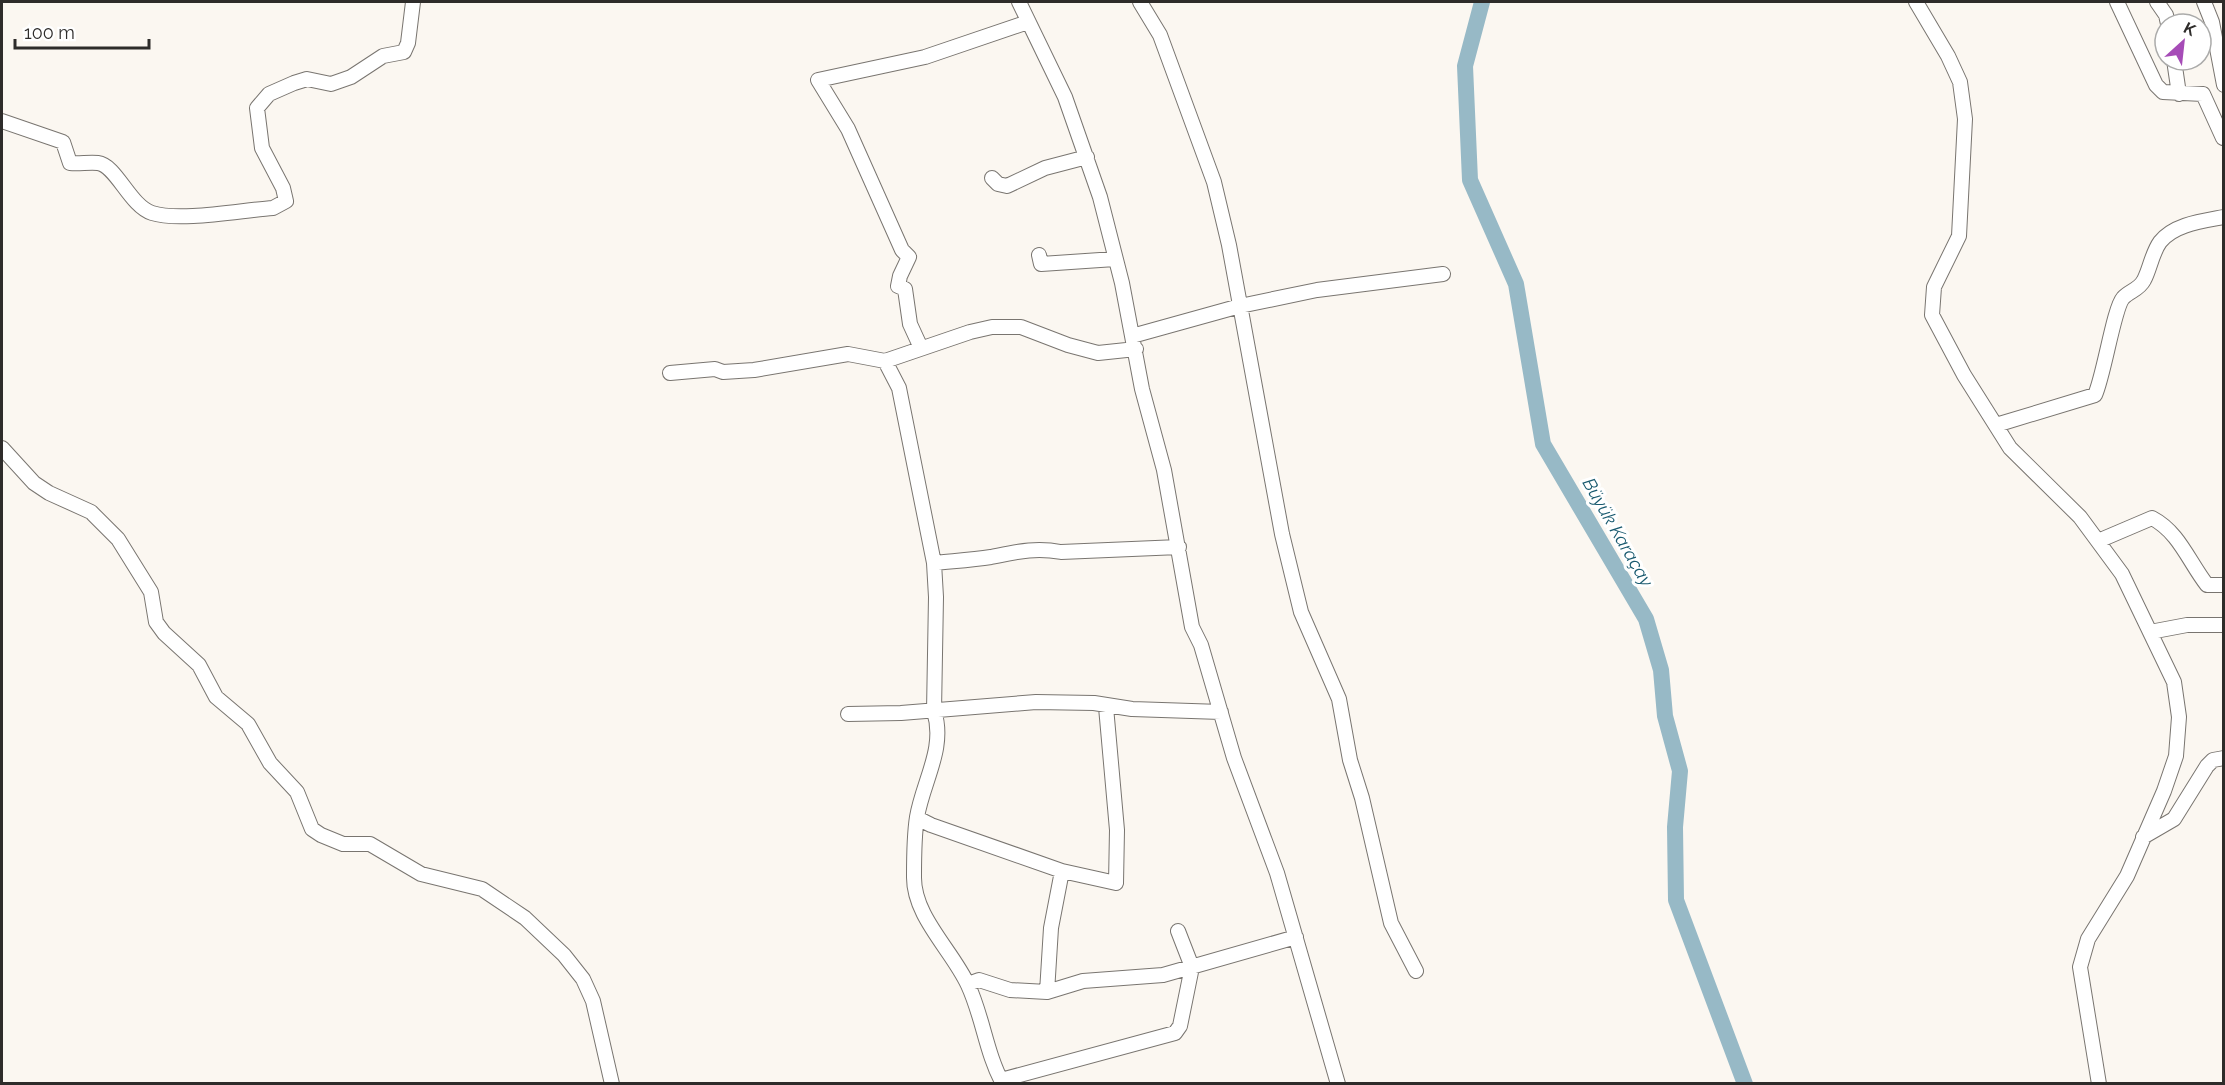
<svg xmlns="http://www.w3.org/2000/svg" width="2225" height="1085" font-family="Raleway,sans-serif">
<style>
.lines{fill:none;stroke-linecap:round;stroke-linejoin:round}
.river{stroke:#97b9c6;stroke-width:16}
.minor-casing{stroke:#797570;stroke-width:16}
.minor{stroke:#fff;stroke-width:14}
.labels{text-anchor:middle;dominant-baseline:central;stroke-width:6;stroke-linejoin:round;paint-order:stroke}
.water-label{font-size:18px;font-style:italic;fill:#195a6f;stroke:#fff}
</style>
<rect width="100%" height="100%" fill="#fbf7f1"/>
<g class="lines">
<path class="river" d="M 1482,2 L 1465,66 L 1470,180 L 1516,284 L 1543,444 L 1646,619 L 1661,670 L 1665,716 L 1680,771 L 1675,827 L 1676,900 L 1745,1084"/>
<g class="minor-casing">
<path id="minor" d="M 1019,2 L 1065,97 L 1100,197 L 1122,283 L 1142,389 L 1164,470 L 1192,627 L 1201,645 L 1234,758 L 1277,873 L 1338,1084
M 1140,2 L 1160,35 L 1214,182 L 1229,245 L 1282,534 L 1301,612 L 1339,699 L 1350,760 L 1362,798 L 1391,923 L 1416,971
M 1916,2 L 1948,56 L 1960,82 L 1965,119 L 1959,236 L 1934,287 L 1932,315 L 1964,375 L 2010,448 L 2080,517 L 2122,574 L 2174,682 L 2179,717 L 2176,756 L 2164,791 L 2127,876 L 2088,939 L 2080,967 L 2099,1084
M 2117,2 L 2156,85 L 2163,92 L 2203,94 L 2223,138
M 2157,2 L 2166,15 L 2168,24
M 2204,2 L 2212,22 L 2224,85
M 2174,60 L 2179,94
M 2,121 L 63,142 L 70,163 C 79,164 89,162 98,163 C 116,165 130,206 152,213 C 180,222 242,210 273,208 L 286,201 L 283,188 L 262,148 L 257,108 L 269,94 L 294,83 L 307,79 L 331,84 L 351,77 L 383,56 L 404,52 L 408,43 L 413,2
M 992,178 L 998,184 L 1007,186 L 1045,168 L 1087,157
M 1039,255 L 1041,264 L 1115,259
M 1132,336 L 1240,306 L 1317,290 L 1443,274
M 921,348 L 910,324 L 905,289 L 898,286 L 900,276 L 909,257 L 902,250 L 848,129 L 818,80 L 925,57 L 1028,22
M 885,361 L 899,388 L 934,563 L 936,597 L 934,711 C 946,748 923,781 917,817 C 914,836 914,857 914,876 C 913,916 952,950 968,985 C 983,1017 986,1053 1003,1084
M 670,373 L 715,369 L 723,372 L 754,370 L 848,354 L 885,361 L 970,332 L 992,327 L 1021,327 L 1068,345 L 1098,353 L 1136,349
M 1996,425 L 2095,395 C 2104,375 2114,308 2123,298 C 2129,291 2139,290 2144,280 C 2150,269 2152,253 2160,242 C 2174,224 2203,221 2224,217
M 2,448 L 34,483 L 49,493 L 91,512 L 118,539 L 151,592 L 156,622 L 164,633 L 199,665 L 216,697 L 248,724 L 270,763 L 297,792 L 312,829 L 321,835 L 343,844 L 370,844 L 421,874 L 482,889 L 525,918 L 564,955 L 583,979 L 593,1001 L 612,1084
M 2098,541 L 2152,518 C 2179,532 2189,562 2207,585 L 2224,585
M 934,563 C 953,561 972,560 991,557 C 1016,552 1035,547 1061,552 L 1179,547
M 2150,632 L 2187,625 L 2224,625
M 848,714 L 901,713 L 1036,702 L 1094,703 L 1132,709 L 1221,712
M 917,818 L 931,825 L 1062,871 L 1116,883 L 1117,830 L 1106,707
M 2143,837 L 2174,819 L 2207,766 L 2213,760 L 2224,758
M 968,984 L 979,980 L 1010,990 L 1047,992 L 1083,981 L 1163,975 L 1296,937
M 1047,992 L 1051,928 L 1062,871
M 1001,1080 L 1175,1033 L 1180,1026 L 1192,967 L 1178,931"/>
</g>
<use href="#minor" class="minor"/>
</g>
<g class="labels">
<g class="water-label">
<text transform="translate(1618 532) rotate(60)">Büyük Karaçay</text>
</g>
</g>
<rect width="2225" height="1085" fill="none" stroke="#2e2c2a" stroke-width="6"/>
<g transform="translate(2183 42) rotate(27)"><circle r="28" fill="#ffffff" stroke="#ababaa" stroke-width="1.5"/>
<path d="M0-4.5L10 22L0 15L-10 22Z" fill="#a64cb7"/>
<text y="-9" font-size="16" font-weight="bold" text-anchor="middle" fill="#2e2c2a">K</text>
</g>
<path d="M15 39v9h134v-9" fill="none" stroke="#2e2c2a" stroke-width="3"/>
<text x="24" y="39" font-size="18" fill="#2e2c2a" stroke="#ffffff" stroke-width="4.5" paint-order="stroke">100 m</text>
</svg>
